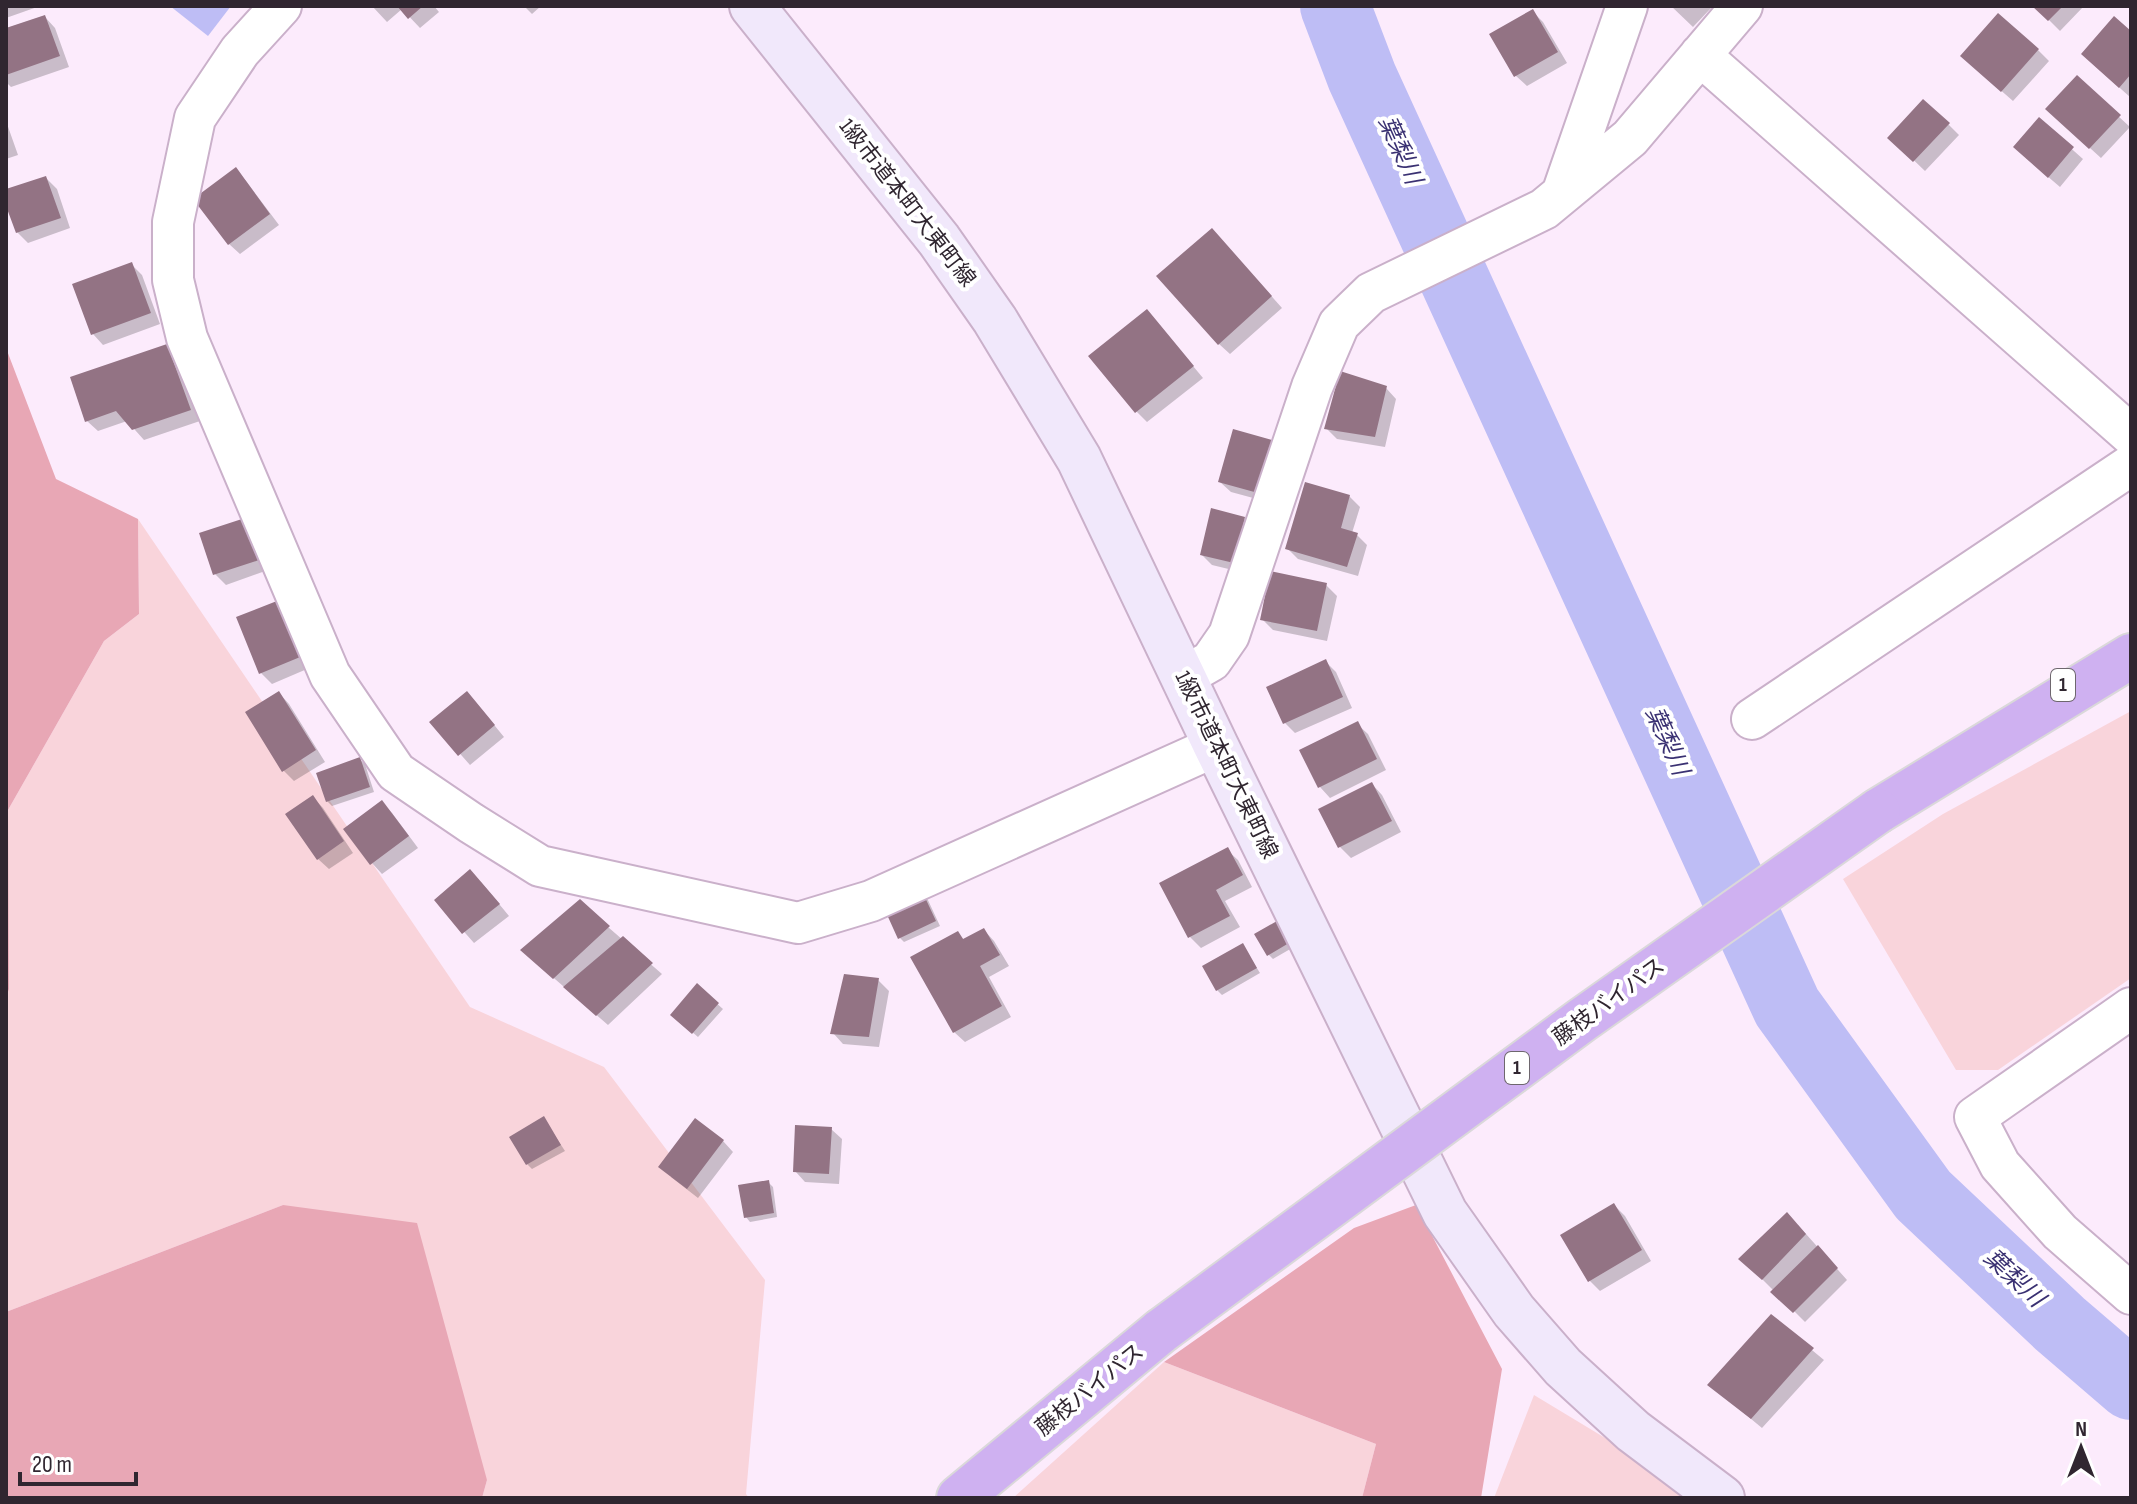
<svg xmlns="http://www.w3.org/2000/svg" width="2137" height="1504" font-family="'Sofia Sans Condensed','Noto Sans JP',sans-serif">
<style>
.green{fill:#f9d4db}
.forest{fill:#e8a7b5}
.water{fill:#bebdf5}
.shadow{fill:#0003}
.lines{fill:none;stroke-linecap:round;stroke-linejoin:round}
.river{stroke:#bebdf5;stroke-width:70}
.building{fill:#937384}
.street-casing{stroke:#cab0ca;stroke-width:44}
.secondary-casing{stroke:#cab0ca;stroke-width:48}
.highway-casing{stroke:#dad8da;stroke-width:48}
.street{stroke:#fff;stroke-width:40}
.secondary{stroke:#f1e8fb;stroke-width:44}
.highway{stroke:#cfb1f1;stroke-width:44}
.highway-bridge-casing{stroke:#dad8da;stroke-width:48;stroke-linecap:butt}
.highway-bridge{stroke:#cfb1f1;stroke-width:44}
.labels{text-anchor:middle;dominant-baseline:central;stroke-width:8;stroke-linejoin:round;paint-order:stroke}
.shield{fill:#fff;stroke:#6e676e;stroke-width:2}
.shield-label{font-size:20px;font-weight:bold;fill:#302630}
.street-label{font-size:22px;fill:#302630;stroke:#fff}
.water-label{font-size:24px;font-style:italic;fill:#3a3172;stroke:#fff}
</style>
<rect width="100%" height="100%" fill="#fcebfc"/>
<path class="green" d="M 138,519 L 470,1007 L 604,1067 L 765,1280 L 746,1494 L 749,1498 L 482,1498 L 487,1480 L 283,1205 L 6,1312 L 8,810 L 104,641 L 139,614 Z
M 2131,711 L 2131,978 L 1998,1070 L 1956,1070 L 1843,879 L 1943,814 Z
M 1164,1362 L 1376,1444 L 1362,1498 L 1013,1498 Z
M 1534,1395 L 1635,1456 L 1690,1498 L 1494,1498 Z"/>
<path class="forest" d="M 6,348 L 56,479 L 138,519 L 139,614 L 104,641 L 8,810 L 9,989 L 6,997 Z
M 283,1205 L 417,1223 L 487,1480 L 482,1498 L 6,1498 L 6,1312 Z
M 1416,1205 L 1502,1369 L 1481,1498 L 1362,1498 L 1376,1444 L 1164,1362 L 1354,1228 Z"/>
<path class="water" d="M 170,6 L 231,6 L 208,36 Z"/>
<path class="shadow" d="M 6,6 L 40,6 L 6,18 Z
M 372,6 L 434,6 L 439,12 L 420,28 L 402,9 L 387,22 Z
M 524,6 L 541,6 L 532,14 Z
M 1671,6 L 1713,6 L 1693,27 Z
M 2035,6 L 2084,6 L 2060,31 Z
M 1532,11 L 1543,22 L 1567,63 L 1527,86 L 1516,76 Z
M 45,17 L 55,28 L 69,67 L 11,87 L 6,82 L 6,30 Z
M 2131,34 L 2131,96 L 2130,97 L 2094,65 Z
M 2038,50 L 2049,61 L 2013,101 L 1973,66 Z
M 2077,78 L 2130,127 L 2101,158 L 2059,120 Z
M 2039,120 L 2083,159 L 2060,187 L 2026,158 Z
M 6,121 L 18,155 L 6,159 Z
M 1948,124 L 1959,135 L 1925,171 L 1901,148 Z
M 236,170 L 246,181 L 279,225 L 240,254 L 229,244 Z
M 46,178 L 57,189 L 70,228 L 28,243 L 17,232 L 6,200 L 6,192 Z
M 1222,241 L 1282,308 L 1230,354 L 1219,344 Z
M 131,264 L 142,275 L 160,324 L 103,345 L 93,334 Z
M 1147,311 L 1203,378 L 1147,422 L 1136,411 Z
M 167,346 L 177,357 L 200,421 L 144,440 L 127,421 L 98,431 L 87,421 Z
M 1386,388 L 1396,399 L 1385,447 L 1337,439 L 1326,428 Z
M 1271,442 L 1282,452 L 1268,502 L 1231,492 L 1220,482 Z
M 1349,496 L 1360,507 L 1352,533 L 1356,534 L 1367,545 L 1358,576 L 1298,559 L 1287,548 Z
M 1244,518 L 1255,529 L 1245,573 L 1212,565 L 1202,555 Z
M 244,520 L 268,570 L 226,585 L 215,574 Z
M 1326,585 L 1337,596 L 1327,641 L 1273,630 L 1262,619 Z
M 281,601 L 314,666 L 272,684 L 261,673 Z
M 1326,662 L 1336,672 L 1352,708 L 1295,733 L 1285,723 Z
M 279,693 L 289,704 L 325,762 L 294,781 L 283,770 Z
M 477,704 L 504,737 L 470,765 L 432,722 Z
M 1357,724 L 1368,734 L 1386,770 L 1330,798 L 1320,787 L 1302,751 Z
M 360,760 L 365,764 L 374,792 L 332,806 L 327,801 Z
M 1372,784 L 1382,795 L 1401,832 L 1351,858 L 1340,847 L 1321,810 Z
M 313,797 L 323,808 L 353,853 L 329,869 L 318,859 Z
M 382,803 L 392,813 L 418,848 L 382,874 L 372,863 Z
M 1227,850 L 1238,860 L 1252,887 L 1225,901 L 1240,927 L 1201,948 L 1190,937 Z
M 481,882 L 509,916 L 474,943 L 436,900 Z
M 922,893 L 927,898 L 940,926 L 904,942 L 900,938 Z
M 1277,924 L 1292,948 L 1273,959 L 1268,954 Z
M 608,927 L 662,974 L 608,1025 L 533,960 Z
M 984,930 L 994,941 L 1009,966 L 989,977 L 1011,1017 L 965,1042 L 954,1032 L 958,933 L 965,941 Z
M 1243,946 L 1260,973 L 1222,995 L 1217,990 Z
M 878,980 L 889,991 L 879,1047 L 843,1044 L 833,1033 Z
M 697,986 L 723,1009 L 698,1037 L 677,1019 Z
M 544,1119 L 565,1151 L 532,1169 L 527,1164 Z
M 831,1129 L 842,1139 L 839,1184 L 805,1182 L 795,1171 Z
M 723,1141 L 733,1152 L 698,1198 L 671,1177 Z
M 768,1182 L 773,1187 L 777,1217 L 750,1222 L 746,1217 Z
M 1614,1205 L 1625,1216 L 1651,1261 L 1600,1291 L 1589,1280 Z
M 1798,1225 L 1847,1280 L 1805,1322 L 1752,1269 Z
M 1772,1317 L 1824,1360 L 1762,1428 L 1710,1385 Z"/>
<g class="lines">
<path class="river" d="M 1335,6 L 1362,77 L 1787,1007 L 1923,1195 L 2060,1324 L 2131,1385"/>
</g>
<path class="building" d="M 397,6 L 423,6 L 408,19 Z
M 2032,6 L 2063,6 L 2048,21 Z
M 1533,9 L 1558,52 L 1514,77 L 1489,34 Z
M 1998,13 L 2039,49 L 2001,92 L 1960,56 Z
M 45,15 L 60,56 L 6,75 L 6,28 Z
M 2114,16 L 2131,31 L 2131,74 L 2119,88 L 2081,54 Z
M 2077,75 L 2121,115 L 2089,149 L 2045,109 Z
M 1923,99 L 1950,123 L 1913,162 L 1887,138 Z
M 2039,117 L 2074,147 L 2048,178 L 2013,147 Z
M 236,167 L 270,214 L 228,245 L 193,199 Z
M 46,176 L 61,218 L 16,233 L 6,206 L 6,189 Z
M 1212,228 L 1272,296 L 1218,345 L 1156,276 Z
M 132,262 L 151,313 L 91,335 L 72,284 Z
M 1147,309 L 1194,366 L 1135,413 L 1088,356 Z
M 167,344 L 191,410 L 132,430 L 116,411 L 85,422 L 70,377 Z
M 1340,371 L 1387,386 L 1375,437 L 1324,429 Z
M 1233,429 L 1272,440 L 1258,493 L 1218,482 Z
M 1305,482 L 1350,495 L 1341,528 L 1358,533 L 1347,567 L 1285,549 Z
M 1211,508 L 1245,517 L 1234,563 L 1200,555 Z
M 245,518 L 259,560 L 213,575 L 199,533 Z
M 1270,571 L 1327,583 L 1317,631 L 1260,620 Z
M 282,599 L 305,655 L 259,674 L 236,617 Z
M 1326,659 L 1343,697 L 1283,724 L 1266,687 Z
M 279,691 L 316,750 L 282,772 L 245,712 Z
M 467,691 L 495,725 L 458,756 L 429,722 Z
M 1358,721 L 1377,759 L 1318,788 L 1299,750 Z
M 360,757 L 370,787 L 326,802 L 316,773 Z
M 1372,782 L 1392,821 L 1338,848 L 1318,809 Z
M 313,795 L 344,841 L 317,860 L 285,814 Z
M 382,800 L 409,836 L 370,865 L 343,829 Z
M 1228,847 L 1243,875 L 1216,890 L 1230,916 L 1188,938 L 1159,883 Z
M 470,869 L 500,904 L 462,934 L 434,900 Z
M 922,891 L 936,921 L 898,939 L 884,908 Z
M 580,899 L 610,926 L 553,979 L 520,950 Z
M 1277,921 L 1289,943 L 1267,956 L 1254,934 Z
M 984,928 L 1000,955 L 980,966 L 1002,1006 L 953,1033 L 910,957 L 958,931 L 963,939 Z
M 623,936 L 653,963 L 596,1016 L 563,987 Z
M 1243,943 L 1257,968 L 1216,991 L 1202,966 Z
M 844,974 L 879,978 L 869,1037 L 830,1034 Z
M 697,983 L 719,1003 L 692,1034 L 670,1015 Z
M 544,1116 L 561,1145 L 526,1165 L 509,1137 Z
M 695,1118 L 724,1140 L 687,1189 L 658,1167 Z
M 795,1125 L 832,1127 L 829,1174 L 793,1172 Z
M 769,1180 L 774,1213 L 744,1218 L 738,1185 Z
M 1614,1203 L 1642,1250 L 1588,1282 L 1560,1235 Z
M 1787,1212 L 1806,1234 L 1762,1280 L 1738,1259 Z
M 1818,1245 L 1838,1268 L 1793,1313 L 1770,1292 Z
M 1771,1314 L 1814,1348 L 1751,1419 L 1707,1385 Z"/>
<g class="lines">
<g class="street-casing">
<path id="street" d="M 281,6 L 240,51 L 195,118 L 173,222 L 173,280 L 187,338 L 330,675 L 396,772 L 471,823 L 540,866 L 798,923 L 871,901 L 1216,746
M 1700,55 L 2131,435
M 1562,194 L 1627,6
M 1183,677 L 1211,661 L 1229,635 L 1312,387 L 1339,324 L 1371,293 L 1544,209 L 1630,138 L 1742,6
M 1752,719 L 2131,465
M 2131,1008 L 1975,1117 L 2000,1165 L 2060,1232 L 2131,1294"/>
</g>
<g class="secondary-casing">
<path id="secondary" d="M 752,6 L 939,240 L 995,320 L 1079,459 L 1216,746 L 1445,1213 L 1514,1311 L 1563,1367 L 1633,1431 L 1722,1498"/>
</g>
<g class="highway-casing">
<path id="highway" d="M 1878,811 L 2131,656
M 959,1498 L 1161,1331"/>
</g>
<use href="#street" class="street"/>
<use href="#secondary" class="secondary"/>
<use href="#highway" class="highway"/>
<g class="highway-bridge-casing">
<path id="highway-bridge" d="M 1161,1331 L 1582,1020 L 1878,811"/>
</g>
<use href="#highway-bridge" class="highway-bridge"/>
</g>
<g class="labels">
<g class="shield">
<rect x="2051" y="669" width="24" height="32" rx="6"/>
<rect x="1505" y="1052" width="24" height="32" rx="6"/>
</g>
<g class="shield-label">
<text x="2063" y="685">1</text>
<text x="1517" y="1068">1</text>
</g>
<g class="street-label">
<text transform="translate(907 203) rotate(52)">1級市道本町大東町線</text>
<text transform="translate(1226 765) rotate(64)">1級市道本町大東町線</text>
<text transform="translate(1609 1002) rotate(-36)">藤枝バイパス</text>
<text transform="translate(1090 1390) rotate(-39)">藤枝バイパス</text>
</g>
<g class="water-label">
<text transform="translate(1400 150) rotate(66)">葉梨川</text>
<text transform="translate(1667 741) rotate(66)">葉梨川</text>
<text transform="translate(2014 1278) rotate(43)">葉梨川</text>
</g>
</g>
<rect width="2137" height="1504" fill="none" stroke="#302630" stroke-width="16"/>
<g transform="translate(2081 1448)" stroke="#ffffff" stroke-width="6" paint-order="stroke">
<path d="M0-6L14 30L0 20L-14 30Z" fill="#302630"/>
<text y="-12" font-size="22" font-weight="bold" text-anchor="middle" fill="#302630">N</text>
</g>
<path d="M20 1472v12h116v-12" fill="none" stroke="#302630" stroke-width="4"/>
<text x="32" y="1472" font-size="24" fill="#302630" stroke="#ffffff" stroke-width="6" paint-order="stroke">20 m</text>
</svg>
